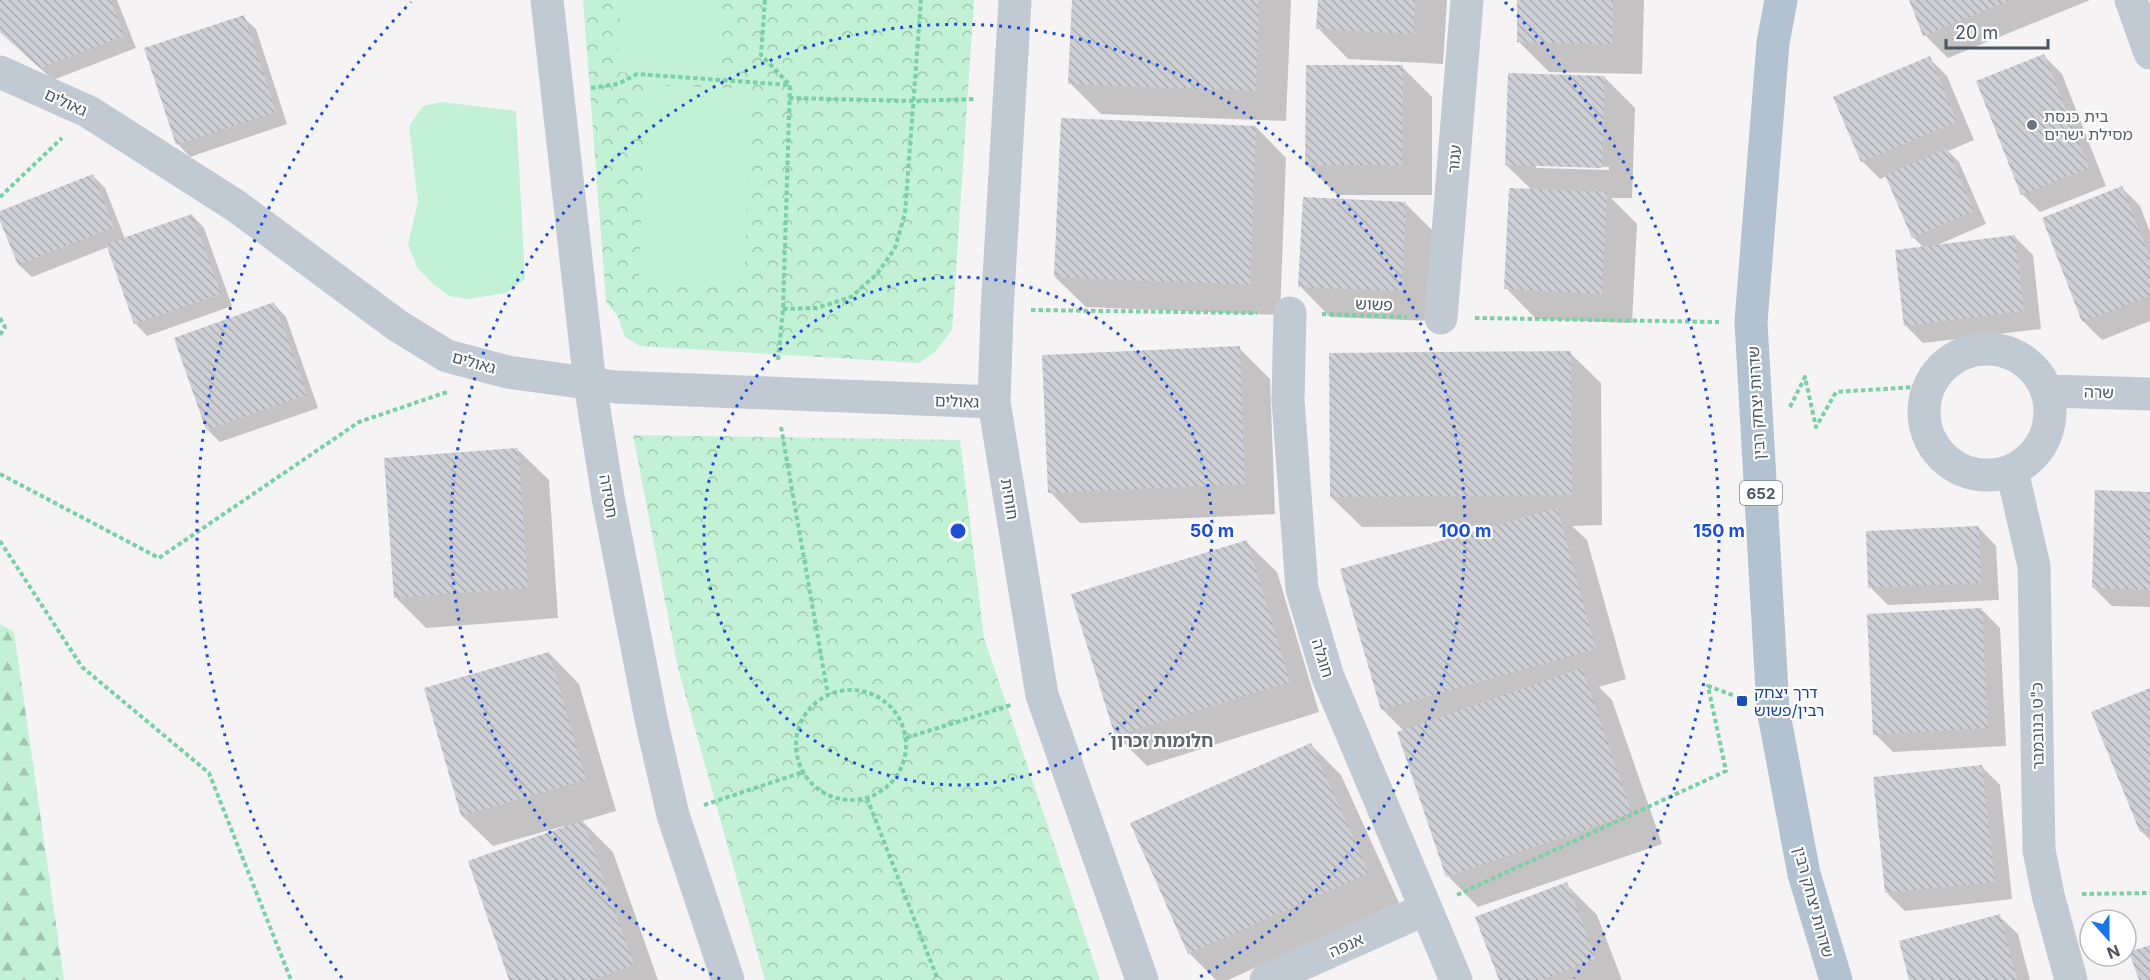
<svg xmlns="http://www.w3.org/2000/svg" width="2150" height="980" font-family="Inter,'Noto Sans Hebrew',sans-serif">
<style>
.forest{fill:url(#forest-firs)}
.park{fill:url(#park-crowns)}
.pitch{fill:#c3f1d5}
.shadow{fill:#0003;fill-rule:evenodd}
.building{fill:url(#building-back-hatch)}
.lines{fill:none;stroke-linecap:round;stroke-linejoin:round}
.path{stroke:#7ad0a6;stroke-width:4;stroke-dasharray:4.5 3;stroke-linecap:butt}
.minor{stroke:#c1cad2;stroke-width:33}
.primary{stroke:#b3c2d1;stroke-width:33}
.ring{fill:none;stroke:#1d4ed8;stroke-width:3;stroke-dasharray:3 6}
.worship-dot{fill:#6b7280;stroke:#fff;stroke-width:2}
.transit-dot{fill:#1a4fb4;stroke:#fff;stroke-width:2}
.labels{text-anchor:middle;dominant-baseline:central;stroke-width:4.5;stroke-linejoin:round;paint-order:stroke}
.shield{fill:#fff;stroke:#808990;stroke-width:1.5}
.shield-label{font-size:15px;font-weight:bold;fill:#4a5661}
.street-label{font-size:16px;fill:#4a5661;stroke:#fff}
.worship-label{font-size:16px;fill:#5b616d;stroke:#fff;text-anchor:start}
.transit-label{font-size:16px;fill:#164399;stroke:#fff;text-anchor:start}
.neighbourhood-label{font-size:18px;font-weight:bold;fill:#5f6368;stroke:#fff}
.centre{fill:#1d4ed8;stroke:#fff;stroke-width:3}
.ring-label{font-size:18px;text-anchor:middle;font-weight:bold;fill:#1d4ed8;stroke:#fff;stroke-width:4.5;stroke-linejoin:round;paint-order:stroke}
</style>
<defs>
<pattern id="forest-firs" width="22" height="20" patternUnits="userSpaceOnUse" patternTransform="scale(1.5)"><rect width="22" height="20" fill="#c3f1d5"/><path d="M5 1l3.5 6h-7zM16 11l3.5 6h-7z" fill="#a0c6b0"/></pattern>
<pattern id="park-crowns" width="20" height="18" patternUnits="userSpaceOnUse" patternTransform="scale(1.5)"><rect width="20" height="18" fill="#c3f1d5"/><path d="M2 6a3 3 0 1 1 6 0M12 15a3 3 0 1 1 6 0" fill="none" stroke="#a0c6b0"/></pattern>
<pattern id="building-back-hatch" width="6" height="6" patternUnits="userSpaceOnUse" patternTransform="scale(1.5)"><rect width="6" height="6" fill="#cdcfd5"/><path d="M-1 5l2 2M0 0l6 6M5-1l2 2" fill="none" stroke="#a8abb0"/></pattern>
</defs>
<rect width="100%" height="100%" fill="#f5f3f3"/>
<path class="forest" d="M 0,624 L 14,632 L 64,980 L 0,980 Z"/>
<path class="park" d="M 583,0 L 974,0 L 952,330 L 936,351 L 919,363 L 640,346 L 625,337 L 618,317 L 606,301 Z
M 633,435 L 960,440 L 984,638 L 1100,980 L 765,980 L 678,668 Z"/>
<path class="pitch" d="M 621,0 L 721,0 L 717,78 L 617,72 Z
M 646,85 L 751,89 L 744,285 L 639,281 Z
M 442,102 L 516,111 L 525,279 L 506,293 L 468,299 L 449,296 L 432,283 L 417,267 L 408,244 L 418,202 L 409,126 L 423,106 Z"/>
<path class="shadow" d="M 0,0 L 117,0 L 136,48 L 53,80 L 0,32 Z
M 1073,0 L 1291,0 L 1286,121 L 1101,114 L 1070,83 Z
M 1319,0 L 1447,0 L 1443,64 L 1348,59 L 1318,28 Z
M 1519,0 L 1644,0 L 1642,74 L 1549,72 L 1518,41 Z
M 1910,0 L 2090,0 L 1948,58 L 1925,35 Z
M 243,17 L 256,29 L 287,124 L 190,157 L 178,144 Z
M 2044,56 L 2062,74 L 2106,186 L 2040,212 L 2022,194 Z
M 1929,58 L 1947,76 L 1974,140 L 1948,151 L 1959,162 L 1986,224 L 1935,246 L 2015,237 L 2033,255 L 2041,329 L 1923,343 L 1905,325 L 1924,248 L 1913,237 L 1887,176 L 1880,179 L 1862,161 Z
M 1402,67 L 1432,97 L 1432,195 L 1337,195 L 1306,164 Z
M 1604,77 L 1635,108 L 1632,198 L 1611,198 L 1637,224 L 1632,323 L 1536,319 L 1506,288 L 1532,190 L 1506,165 ZM 1536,165 L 1609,167 L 1609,170 L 1536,168 Z
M 1256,127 L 1286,158 L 1280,315 L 1086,307 L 1055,277 Z
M 93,176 L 105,188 L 125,239 L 192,215 L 204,228 L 232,306 L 147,336 L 135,323 L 108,247 L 32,277 L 19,265 L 0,217 L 0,212 Z
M 2122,188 L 2140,206 L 2150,232 L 2150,321 L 2102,340 L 2084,322 L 2044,219 Z
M 1406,204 L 1436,234 L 1432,321 L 1330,317 L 1300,286 Z
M 274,304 L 286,317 L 318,408 L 220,442 L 208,430 L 176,339 Z
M 1239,348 L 1270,379 L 1275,514 L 1080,523 L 1050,492 Z
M 1570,353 L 1601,383 L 1602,525 L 1572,526 L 1587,540 L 1626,679 L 1599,687 L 1612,700 L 1662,844 L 1478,907 L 1448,876 L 1399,733 L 1404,731 L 1382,709 L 1493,526 L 1362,527 L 1331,497 Z
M 518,450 L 549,480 L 558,618 L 426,628 L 395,597 Z
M 2150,494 L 2150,607 L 2112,606 L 2093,587 Z
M 1978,527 L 1996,546 L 1999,600 L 1888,605 L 1870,587 Z
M 1246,542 L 1277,572 L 1319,712 L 1147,766 L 1116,735 Z
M 1982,610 L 2000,628 L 2006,746 L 1893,752 L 1875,734 Z
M 549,653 L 579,684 L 616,811 L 582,821 L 613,852 L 658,980 L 511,980 L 565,828 L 564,826 L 493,846 L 462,816 Z
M 2150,690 L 2150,840 L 2141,831 Z
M 1310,744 L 1341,775 L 1399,903 L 1228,980 L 1216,980 L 1189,953 Z
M 1982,767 L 2000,785 L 2012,899 L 1905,911 L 1887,893 Z
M 1566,884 L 1597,915 L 1622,980 L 1501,980 Z
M 1999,916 L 2018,934 L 2030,980 L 1911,980 Z"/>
<path class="building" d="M 0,0 L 111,0 L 124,36 L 40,68 L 0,32 Z
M 1072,0 L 1259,0 L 1256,91 L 1068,84 Z
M 1318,0 L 1415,0 L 1413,34 L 1316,29 Z
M 1517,0 L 1613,0 L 1612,44 L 1517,42 Z
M 1909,0 L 2011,0 L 1923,36 Z
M 244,15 L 276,112 L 176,145 L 144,48 Z
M 2044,54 L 2089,168 L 2021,195 L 1976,81 Z
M 1930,56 L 1957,122 L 1861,162 L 1833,97 Z
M 1306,65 L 1403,65 L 1402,165 L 1305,165 Z
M 1508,73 L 1605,76 L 1602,168 L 1505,165 Z
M 1061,118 L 1256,126 L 1250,285 L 1054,277 Z
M 1947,148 L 1974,211 L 1912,238 L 1885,175 Z
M 93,174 L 114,227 L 18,265 L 0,221 L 0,211 Z
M 2122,186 L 2150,258 L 2150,296 L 2082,322 L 2042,218 Z
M 1509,188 L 1607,192 L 1602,294 L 1504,289 Z
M 1303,197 L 1406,202 L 1402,291 L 1298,287 Z
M 192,214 L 221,294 L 134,324 L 106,244 Z
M 2015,235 L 2024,311 L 1904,326 L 1895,250 Z
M 274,302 L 307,395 L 206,430 L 174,338 Z
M 1240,346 L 1245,484 L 1048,493 L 1042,355 Z
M 1571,351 L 1572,495 L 1330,497 L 1329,353 Z
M 518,448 L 528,588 L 394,598 L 384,458 Z
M 2095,490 L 2150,492 L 2150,590 L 2092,588 Z
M 1557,508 L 1596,649 L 1381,710 L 1340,569 Z
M 1979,526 L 1981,583 L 1868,588 L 1866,531 Z
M 1247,540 L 1290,682 L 1115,736 L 1071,594 Z
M 1982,608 L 1988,728 L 1873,735 L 1867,614 Z
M 549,652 L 586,780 L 461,816 L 424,688 Z
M 1582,668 L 1632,814 L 1446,877 L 1397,732 Z
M 2150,688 L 2150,828 L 2140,832 L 2091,712 Z
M 1311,743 L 1369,873 L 1188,954 L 1130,823 Z
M 1982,765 L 1995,882 L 1885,893 L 1873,777 Z
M 583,820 L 634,965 L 592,980 L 509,980 L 468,861 Z
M 1567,882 L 1596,959 L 1542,980 L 1499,980 L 1475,917 Z
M 2000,914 L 2017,980 L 1909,980 L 1899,941 Z
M 2150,945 L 2150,980 L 2139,980 L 2129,952 Z"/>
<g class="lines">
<path class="path" d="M 765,0 L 761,55 L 790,85 L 783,309 L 778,360
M 591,88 L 618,84 L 637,74 L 790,85
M 789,98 L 914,101 L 976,99
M 0,197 L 62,138
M 783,309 L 817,308 L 851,297 L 877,274 L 895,248 L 905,213 L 921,0
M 1031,310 L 1257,313
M 1322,314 L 1407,317
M 0,318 L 5,327 L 0,335
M 1475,318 L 1719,322
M 1790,407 L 1805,377 L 1816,427 L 1836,392 L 1929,386
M 781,427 L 828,695
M 0,474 L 159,558 L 359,422 L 447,392
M 0,541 L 82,667 L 209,773 L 291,980
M796 745a55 55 0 1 1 110 0a55 55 0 1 1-110 0Z
M 906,738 L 1011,705
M 867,798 L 938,980
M 704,805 L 803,772
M 2082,894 L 2150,893
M 1457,895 L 1726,771 L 1708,686 L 1738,697"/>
<path class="minor" d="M 547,0 L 590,384 L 608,497 L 651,719 L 673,815 L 728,980
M 1015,0 L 997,312 L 994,402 L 1042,695 L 1142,980
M 2131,0 L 2150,53
M 0,72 L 89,112 L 236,206 L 398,326 L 447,356 L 508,372 L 616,387 L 994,402
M 1290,313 L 1288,400 L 1302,589 L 1328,677 L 1456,980
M 1441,318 L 1467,0
M1924 412a63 63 0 1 1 126 0a63 63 0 1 1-126 0Z
M 2048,391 L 2150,394
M 2012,471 L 2034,566 L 2039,850 L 2048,895 L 2071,980
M 1266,980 L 1426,909"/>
<path class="primary" d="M 1781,0 L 1773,43 L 1751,322 L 1773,709 L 1804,874 L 1836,980"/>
</g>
<g class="ring">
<circle cx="958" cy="531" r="254"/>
<path d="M720 979A507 507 0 1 1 1196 979"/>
<path d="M342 978A761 761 0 0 1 411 2M1505 2A761 761 0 0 1 1574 978"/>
</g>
<circle class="worship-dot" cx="2032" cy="125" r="6"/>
<rect class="transit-dot" x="1736" y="695" width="12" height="12" rx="3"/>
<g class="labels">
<rect class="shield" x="1740" y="481" width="42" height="24" rx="4.5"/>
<g class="shield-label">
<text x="1761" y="493">652</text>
</g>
<g class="street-label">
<text transform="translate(66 102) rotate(25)">גאולים</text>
<text transform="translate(1454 159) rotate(-85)">עגור</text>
<text transform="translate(1374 304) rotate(2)">פשוש</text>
<text transform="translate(474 362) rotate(16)">גאולים</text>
<text transform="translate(2099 392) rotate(2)">שרה</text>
<text transform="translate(957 401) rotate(2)">גאולים</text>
<text transform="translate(1756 403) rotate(-93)">שדרות יצחק רבין</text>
<text transform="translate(609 496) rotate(80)">חסידה</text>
<text transform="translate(1010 499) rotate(81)">חוחית</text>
<text transform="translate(1323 658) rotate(73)">חוגלה</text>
<text transform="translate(2037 726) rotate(-91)">כ"ט בנובמבר</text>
<text transform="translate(1814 902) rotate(75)">שדרות יצחק רבין</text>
<text transform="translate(1346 945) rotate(-24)">אנפה</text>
</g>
<g class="worship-label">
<text x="2044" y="116">בית כנסת<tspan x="2044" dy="18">מסילת ישרים</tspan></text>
</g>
<g class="transit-label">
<text x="1754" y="692">דרך יצחק<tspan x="1754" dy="18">רבין/פשוש</tspan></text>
</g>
<g class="neighbourhood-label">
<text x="1162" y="740">חלומות זכרון</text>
</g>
</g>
<circle cx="958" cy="531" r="9" class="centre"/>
<g class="ring-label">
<text x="1212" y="537">50 m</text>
<text x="1465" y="537">100 m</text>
<text x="1719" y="537">150 m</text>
</g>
<g transform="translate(2108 938) rotate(159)"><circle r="28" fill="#ffffff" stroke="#b7bbc0" stroke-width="1.5"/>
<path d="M0-4.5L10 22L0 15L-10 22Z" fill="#1a73e8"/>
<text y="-9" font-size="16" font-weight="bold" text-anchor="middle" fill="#4a5661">N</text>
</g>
<path d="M1946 39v9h102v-9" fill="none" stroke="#4a5661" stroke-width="3"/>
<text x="1955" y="39" font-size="18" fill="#4a5661" stroke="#ffffff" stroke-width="4.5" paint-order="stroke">20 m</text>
</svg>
